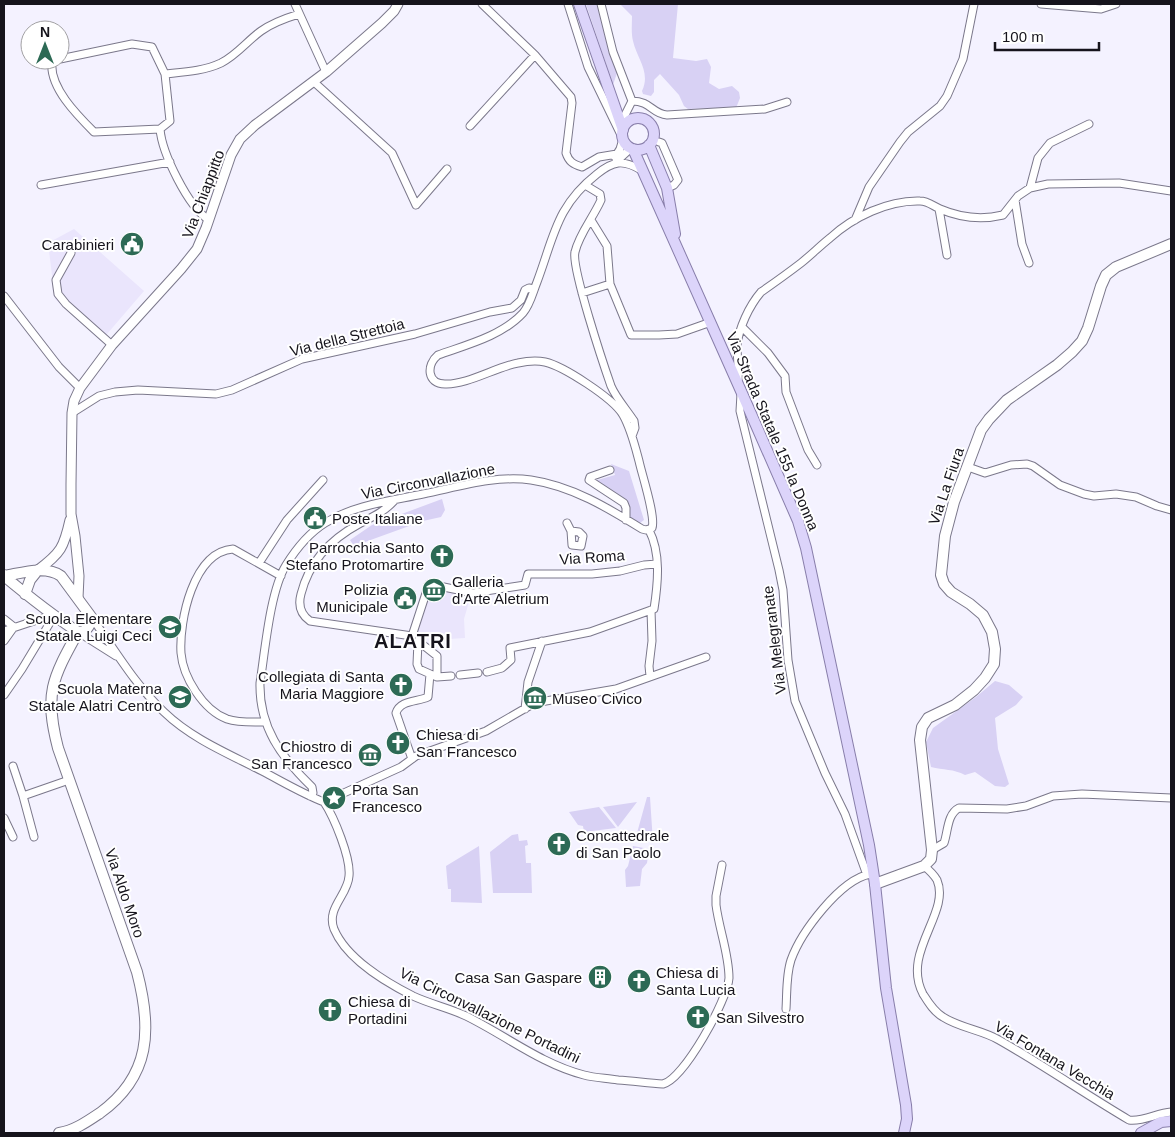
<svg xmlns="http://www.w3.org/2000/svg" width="1175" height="1137" font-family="Helvetica,sans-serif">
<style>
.built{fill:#eae5fc}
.green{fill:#d8d1f4}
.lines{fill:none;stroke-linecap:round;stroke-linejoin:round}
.minor-casing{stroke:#7b788b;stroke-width:9}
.tertiary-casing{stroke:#7b788b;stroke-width:11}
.secondary-casing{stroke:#7b788b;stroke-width:12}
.primary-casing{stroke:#887eaa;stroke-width:12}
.minor{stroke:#fff;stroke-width:7}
.tertiary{stroke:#fff;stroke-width:9}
.secondary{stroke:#fff;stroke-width:10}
.primary{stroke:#dcd4fa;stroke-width:10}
.labels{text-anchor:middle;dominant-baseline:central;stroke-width:4;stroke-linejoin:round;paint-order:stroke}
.street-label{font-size:15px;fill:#16141c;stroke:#fff}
.poi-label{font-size:15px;fill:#16141c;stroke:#fff;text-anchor:start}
.district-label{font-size:20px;font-weight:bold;letter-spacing:1px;fill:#16141c;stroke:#fff}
</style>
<rect width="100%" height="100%" fill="#f4f2ff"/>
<path class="built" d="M 74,229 L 144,291 L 101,341 L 55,299 L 48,243 Z
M 430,586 L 471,595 L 464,619 L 465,638 L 449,639 L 415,631 Z"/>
<path class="green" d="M 586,4 L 597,4 L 609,52 L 617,73 L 613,85 Z
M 620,4 L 678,4 L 673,58 L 696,61 L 707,59 L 711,67 L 709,83 L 719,89 L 732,86 L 739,92 L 740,98 L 736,108 L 688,109 L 684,106 L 679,95 L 660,74 L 654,80 L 654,92 L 651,96 L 643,94 L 642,91 C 651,72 637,59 633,41 C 631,33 632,24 632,16 Z
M 611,464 L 629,471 L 644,520 L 640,523 L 629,518 L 621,503 L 587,483 L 615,475 Z
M 442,499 L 445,510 L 441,517 L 423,521 L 354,546 L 350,540 L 372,525 Z
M 995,681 L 1009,685 L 1023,697 L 1016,705 L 995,718 L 998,749 L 1009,784 L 1005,787 L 995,786 L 975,772 L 965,775 C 954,769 943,770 931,767 L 926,742 L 933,728 L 976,697 Z
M 647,797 L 650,797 L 653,843 L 637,833 Z
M 637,802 L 618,827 L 603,807 Z
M 599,807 L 616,828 L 584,832 L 583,826 L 578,825 L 569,812 Z
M 518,834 L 519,841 L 527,840 L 528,845 L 525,846 L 526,863 L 531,863 L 532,893 L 493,893 L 490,852 L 512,835 Z
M 479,846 L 482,903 L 451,902 L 451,889 L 448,889 L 446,866 Z
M 633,846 L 649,849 L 647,863 L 642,869 L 640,886 L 626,887 L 625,870 L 628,866 Z"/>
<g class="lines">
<g class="minor-casing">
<path id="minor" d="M 295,4 L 326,72
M 482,4 L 535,55 L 571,97 L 572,103 L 566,153 C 569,162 573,164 582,167 L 599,157 L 617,154
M 568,4 L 588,67 L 622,137
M 601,4 L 613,52 L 632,101 L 625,115
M 1041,4 L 1101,9 L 1116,4
M 60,59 L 132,44 L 152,47 L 165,74
M 56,60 L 52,62 C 49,87 77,115 94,132 L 160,129
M 314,82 L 392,153 L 416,205 L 447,169
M 632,101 C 651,101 652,114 667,115 L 765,109 L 787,102
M 470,126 L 535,55
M 659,142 L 662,143 L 678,180 L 674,185 L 667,188
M 615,157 L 620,149 L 623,139
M 615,163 L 631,148
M 41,185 L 170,162
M 585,185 L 600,194 L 601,200 C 593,218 579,234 575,252 C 571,267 604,366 611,386 C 616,398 627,410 634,421 L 635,428 L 632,436
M 1030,188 L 1038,158 L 1050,143 L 1089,124
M 1015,200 L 1022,244 L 1029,263
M 939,209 L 947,255
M 209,220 C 188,207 162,153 160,129 L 170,121 L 165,74 C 184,72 204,71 221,63 C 237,55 247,41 261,31 C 272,23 286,18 299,14
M 591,220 L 607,246 L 610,284 L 631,335 L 659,335 L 677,334 L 711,322
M 855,220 L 869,187 L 900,142 L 908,132 L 940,106 L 947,96 L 963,59 L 974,4
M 71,253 L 56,280 L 58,294 L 66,304 L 112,345
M 582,293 L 610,284
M 4,296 L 59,367 L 80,388
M 742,327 L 768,353 L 785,376 L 786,392 L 808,450 L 817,465
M 738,381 C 739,369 737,357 737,345 C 739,328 749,306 761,292 C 774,283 788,273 801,263 C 811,255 820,246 830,238 C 853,217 888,200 920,201 C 928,201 933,206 940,209 C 961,218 982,220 1003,215 L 1018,196 L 1030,188 L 1048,184 L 1119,183 L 1171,191
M 741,394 L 740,411 L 779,570 L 783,590 L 788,660 L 795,701 L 825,773 L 845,814 L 867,875
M 72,413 L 99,396 L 115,392 L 138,390 L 216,394 L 232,390 L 302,359 L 415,334 L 490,312 L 512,308 L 521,300 L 525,290 L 529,288 L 534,289
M 968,467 L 985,473 L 1011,465 L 1027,464 L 1033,466 L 1060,485 L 1084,494 L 1094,496 L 1116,494 L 1136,497 L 1157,506 L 1171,510
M 610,470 L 590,477 L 589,480 L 624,503 L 626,508 L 626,520
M 394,501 C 384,512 372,517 359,524 C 331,539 309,562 301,594 C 298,605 300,614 310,621 L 412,636
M 567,523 L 571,531 L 572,545 L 581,546 L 583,536 L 579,532 L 571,531
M 259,563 L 287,520 L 323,480
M 92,618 C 115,650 135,685 164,712 C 192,739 229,754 262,771 C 283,782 303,794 324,802 C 334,817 351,858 349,876 C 348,895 326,908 334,929 C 346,958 385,982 413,996 C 430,1004 449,1008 466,1016 C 505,1035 541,1064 584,1075 C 595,1078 607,1078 618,1080 C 633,1081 648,1083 663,1084 C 684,1079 728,999 729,978 C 729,954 719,929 716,905 L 716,896 L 722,865
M 4,619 L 14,627 L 4,641
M 4,631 L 52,615
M 78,632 L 116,656
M 412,636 L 429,584 L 473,593 L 525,585 L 528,574 L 592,574 L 620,571 L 644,565 L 657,564
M 418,641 L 437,656 L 437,677
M 418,642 L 417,664 L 419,669 L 437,677 L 451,676
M 487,672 L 502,668 L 511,660 L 510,648 L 590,632 L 654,609 C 658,583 661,553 649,530
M 460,675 L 478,673
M 650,676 L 649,666 L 652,641 L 651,610
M 4,695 L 22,669 L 54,616
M 525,709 L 528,682 L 542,641
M 265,722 C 252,722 239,723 227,719 C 203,710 183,677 181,653 C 179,621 193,552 233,549 L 281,576
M 412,759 L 396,713 C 400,700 417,702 428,697 L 430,674
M 13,766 L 23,796
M 310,796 L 313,793 L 312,787 C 281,757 259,727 260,683 C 265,651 270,591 286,565 C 296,549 309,533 325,523 C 354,505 390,501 423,494 C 458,487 495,475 531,480 C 572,486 608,508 642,529 L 646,530 L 652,528 C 656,517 642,475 639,461 C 635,446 631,429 623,415 C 613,398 563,366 545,362 C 536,360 527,361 518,363 C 496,367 467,385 445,384 C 427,384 426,365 438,355 C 466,345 502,336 523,313 C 530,305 533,292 537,282 C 554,237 556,206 597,174 C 613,161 623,159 641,170
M 324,802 L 401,767 L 416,756 L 486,731 L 531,705 L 540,702 L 616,689 L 706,657
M 4,818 L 13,837
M 34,837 L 23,796 L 69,780
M 932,850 L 944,843 C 948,832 947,814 959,808 L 1007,809 L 1026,806 L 1053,796 L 1082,794 L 1171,798
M 924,866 C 929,870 934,875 937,880 C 951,913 901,952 923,994 C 928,1002 934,1012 943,1017 C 960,1028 982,1030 999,1040 C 1043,1065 1085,1094 1129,1120 C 1143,1122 1157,1113 1171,1112
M 786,1009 C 787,993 786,975 791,960 C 801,932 840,880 870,874"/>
</g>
<g class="tertiary-casing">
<path id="tertiary" d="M 38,570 C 61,553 64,547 70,520
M 78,598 L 79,576 L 75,536 L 71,514 L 71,484 L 72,413 L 74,401 L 80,388 L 112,345 L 181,269 L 197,249 L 206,228 L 231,155 L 240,139 L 255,125 L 326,72 L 382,23 L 394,11 L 398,4"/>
</g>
<g class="secondary-casing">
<path id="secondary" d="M 4,575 L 4,576 C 28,596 52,615 78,632 C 87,632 90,626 92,618 L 61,576 C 45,565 22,573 4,576
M 25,594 L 30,580 L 38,570
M 875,884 L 924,866 L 931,859 L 932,850 L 920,740 L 922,727 L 928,718 L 955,705 L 974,690 L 985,678 L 994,664 L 995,649 L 992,632 L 983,615 L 970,604 L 951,592 L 944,584 L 941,575 L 945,536 L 954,502 L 981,430 L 989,419 L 1007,400 L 1057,365 L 1072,352 L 1082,341 L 1088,328 L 1101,286 L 1106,275 L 1116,267 L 1171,244
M 59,1133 C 74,1131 88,1121 100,1113 C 151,1076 152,1029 137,972 L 58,748 C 44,694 52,679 78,632"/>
</g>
<g class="primary-casing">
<path id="primary" d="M 579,4 L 623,130
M622 134a16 16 0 1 1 32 0a16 16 0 1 1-32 0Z
M 649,145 L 667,188 L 675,234
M 633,149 L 741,391 L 798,521 L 806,548 L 869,845 L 875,884 L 886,988 L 906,1105 L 907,1119 L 904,1133
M 1141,1133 L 1161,1122 L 1171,1121"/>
</g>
<use href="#minor" class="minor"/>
<use href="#tertiary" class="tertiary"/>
<use href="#secondary" class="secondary"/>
<use href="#primary" class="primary"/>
</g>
<defs>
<g id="civic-disc" transform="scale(1.25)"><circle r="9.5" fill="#2d6a55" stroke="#fff"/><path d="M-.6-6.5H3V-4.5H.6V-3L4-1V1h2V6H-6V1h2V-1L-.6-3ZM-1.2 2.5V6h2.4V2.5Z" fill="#fff"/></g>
<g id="church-disc" transform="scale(1.25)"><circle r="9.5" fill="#2d6a55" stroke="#fff"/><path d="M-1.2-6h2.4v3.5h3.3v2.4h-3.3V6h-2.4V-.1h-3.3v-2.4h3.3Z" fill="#fff"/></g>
<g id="museum-disc" transform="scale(1.25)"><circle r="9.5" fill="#2d6a55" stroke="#fff"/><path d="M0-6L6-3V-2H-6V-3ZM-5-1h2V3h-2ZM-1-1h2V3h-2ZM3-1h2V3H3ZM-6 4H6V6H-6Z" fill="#fff"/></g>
<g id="school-disc" transform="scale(1.25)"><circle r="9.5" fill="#2d6a55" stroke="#fff"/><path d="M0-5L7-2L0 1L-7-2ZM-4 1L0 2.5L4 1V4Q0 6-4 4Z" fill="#fff"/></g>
<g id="sight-disc" transform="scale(1.25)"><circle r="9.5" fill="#2d6a55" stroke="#fff"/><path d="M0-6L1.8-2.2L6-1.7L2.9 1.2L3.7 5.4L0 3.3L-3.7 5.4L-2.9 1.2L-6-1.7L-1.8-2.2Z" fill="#fff"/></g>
<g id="building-disc" transform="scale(1.25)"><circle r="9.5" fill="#2d6a55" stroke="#fff"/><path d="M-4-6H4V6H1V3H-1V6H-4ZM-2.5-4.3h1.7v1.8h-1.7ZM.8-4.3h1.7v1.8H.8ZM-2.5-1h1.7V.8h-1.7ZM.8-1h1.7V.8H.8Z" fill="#fff"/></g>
</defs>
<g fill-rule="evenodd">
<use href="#civic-disc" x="132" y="244"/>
<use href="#civic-disc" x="315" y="518"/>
<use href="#church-disc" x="442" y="556"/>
<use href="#museum-disc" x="434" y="590"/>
<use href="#civic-disc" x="405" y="598"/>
<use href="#school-disc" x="170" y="627"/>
<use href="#church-disc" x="401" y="685"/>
<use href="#school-disc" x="180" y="697"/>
<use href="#museum-disc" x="535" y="698"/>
<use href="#church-disc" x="398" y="743"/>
<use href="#museum-disc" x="370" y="755"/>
<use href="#sight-disc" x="334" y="798"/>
<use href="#church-disc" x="559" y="844"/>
<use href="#building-disc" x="600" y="977"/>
<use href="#church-disc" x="639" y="981"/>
<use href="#church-disc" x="330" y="1010"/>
<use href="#church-disc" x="698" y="1017"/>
</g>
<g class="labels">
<g class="street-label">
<text transform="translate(203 194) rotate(-69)">Via Chiappitto</text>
<text transform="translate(347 337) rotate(-14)">Via della Strettoia</text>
<text transform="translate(773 431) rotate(67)">Via Strada Statale 155 la Donna</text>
<text transform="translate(428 481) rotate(-11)">Via Circonvallazione</text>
<text transform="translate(946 486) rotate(-71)">Via La Fiura</text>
<text transform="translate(592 557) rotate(-4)">Via Roma</text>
<text transform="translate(774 640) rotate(-97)">Via Melegranate</text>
<text transform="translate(125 893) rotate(71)">Via Aldo Moro</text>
<text transform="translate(490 1015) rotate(26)">Via Circonvallazione Portadini</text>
<text transform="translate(1055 1060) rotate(31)">Via Fontana Vecchia</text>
</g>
<g class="poi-label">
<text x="114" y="244" text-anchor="end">Carabinieri</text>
<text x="332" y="518">Poste Italiane</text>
<text x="424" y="547" text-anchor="end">Parrocchia Santo<tspan x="424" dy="17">Stefano Protomartire</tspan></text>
<text x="452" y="581">Galleria<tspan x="452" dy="17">d'Arte Aletrium</tspan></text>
<text x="388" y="589" text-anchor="end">Polizia<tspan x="388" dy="17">Municipale</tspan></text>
<text x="152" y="618" text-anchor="end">Scuola Elementare<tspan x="152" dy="17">Statale Luigi Ceci</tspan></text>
<text x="384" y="676" text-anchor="end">Collegiata di Santa<tspan x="384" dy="17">Maria Maggiore</tspan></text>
<text x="162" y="688" text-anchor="end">Scuola Materna<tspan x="162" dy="17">Statale Alatri Centro</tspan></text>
<text x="552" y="698">Museo Civico</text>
<text x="416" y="734">Chiesa di<tspan x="416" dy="17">San Francesco</tspan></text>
<text x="352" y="746" text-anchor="end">Chiostro di<tspan x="352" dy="17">San Francesco</tspan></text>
<text x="352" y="789">Porta San<tspan x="352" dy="17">Francesco</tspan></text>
<text x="576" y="835">Concattedrale<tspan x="576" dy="17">di San Paolo</tspan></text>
<text x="656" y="972">Chiesa di<tspan x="656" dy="17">Santa Lucia</tspan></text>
<text x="582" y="977" text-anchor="end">Casa San Gaspare</text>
<text x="348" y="1001">Chiesa di<tspan x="348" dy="17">Portadini</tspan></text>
<text x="716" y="1017">San Silvestro</text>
</g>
<g class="district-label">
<text x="413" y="641">ALATRI</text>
</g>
</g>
<rect width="1175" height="1137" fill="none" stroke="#16141c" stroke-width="10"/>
<g transform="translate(45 45)"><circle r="24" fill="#ffffff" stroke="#a2a1a4"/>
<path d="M0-4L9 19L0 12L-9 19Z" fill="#2d6a55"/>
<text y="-8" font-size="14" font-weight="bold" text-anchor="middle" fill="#16141c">N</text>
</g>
<path d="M995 42v8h104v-8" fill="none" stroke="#16141c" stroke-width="2.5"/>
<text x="1002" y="42" font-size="15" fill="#16141c" stroke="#ffffff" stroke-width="4" paint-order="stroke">100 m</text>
</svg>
